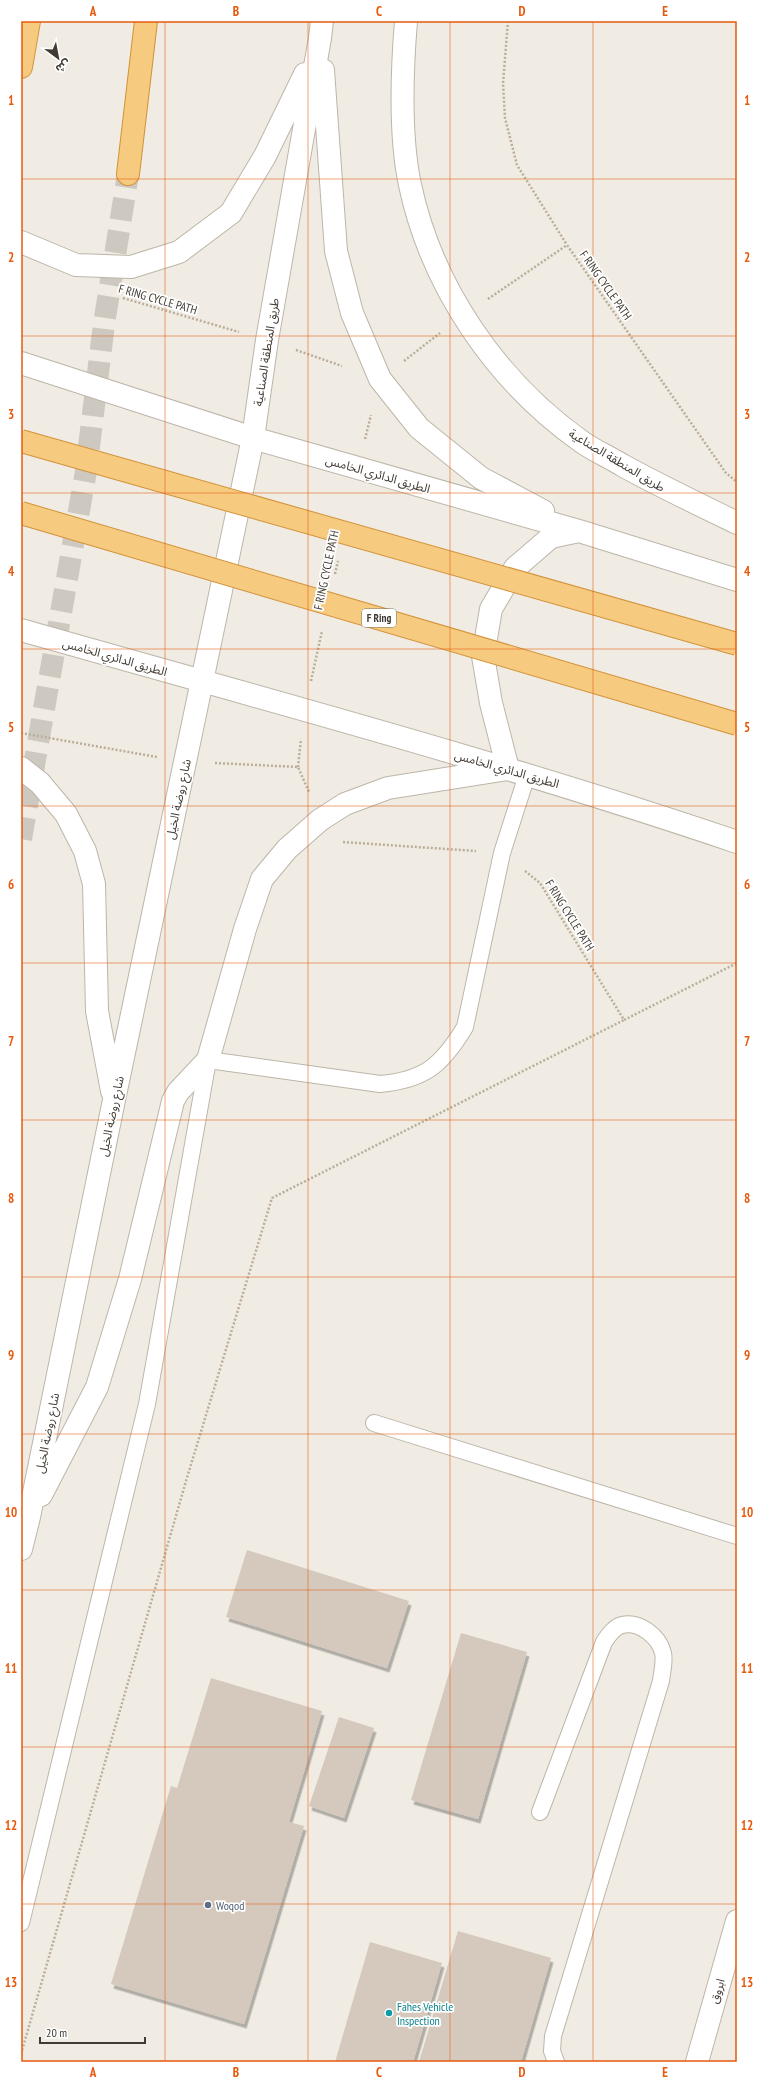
<svg xmlns="http://www.w3.org/2000/svg" width="758" height="2083" font-family="'PT Sans Narrow','Noto Sans Arabic',sans-serif">
<style>
.building{fill:#d4c9bc;filter:url(#shadow)}
.lines{fill:none;stroke-linecap:round;stroke-linejoin:round}
.trunk-tunnel{stroke:#cdc9c0;stroke-width:22;stroke-dasharray:22 11;stroke-linecap:butt}
.service-casing{stroke:#beb5a9;stroke-width:18}
.minor-casing{stroke:#beb5a9;stroke-width:24}
.tertiary-casing{stroke:#beb5a9;stroke-width:24}
.trunk-casing{stroke:#d3923a;stroke-width:24}
.path{stroke:#bcad98;stroke-width:2.5;stroke-dasharray:2 2;stroke-linecap:butt}
.service{stroke:#fff;stroke-width:16}
.minor{stroke:#fff;stroke-width:22}
.tertiary{stroke:#fff;stroke-width:22}
.trunk{stroke:#f6ca7f;stroke-width:22}
.trunk-bridge-casing{stroke:#d3923a;stroke-width:24;stroke-linecap:butt}
.trunk-bridge{stroke:#f6ca7f;stroke-width:22}
.grid{fill:none;stroke:#e8590c;stroke-width:1;stroke-opacity:0.55}
.service-dot{fill:#5c6f8a;stroke:#fff;stroke-width:1.5}
.culture-dot{fill:#0f9aa8;stroke:#fff;stroke-width:1.5}
.labels{text-anchor:middle;dominant-baseline:central;stroke-width:3.5;stroke-linejoin:round;paint-order:stroke}
.shield{fill:#fff;stroke:#7b7671;stroke-width:1}
.shield-label{font-size:11px;font-weight:bold;fill:#423b34}
.street-label{font-size:12px;fill:#423b34;stroke:#fff}
.service-label{font-size:12px;fill:#4e5e75;stroke:#fff;text-anchor:start}
.culture-label{font-size:12px;fill:#0d838f;stroke:#fff;text-anchor:start}
.neatline{fill:none;stroke:#e8590c;stroke-width:1.5}
.grid-label{font-size:13px;text-anchor:middle;font-weight:bold;fill:#e8590c}
</style>
<defs>
<filter id="shadow"><feDropShadow dx="2.5" dy="4.5" stdDeviation="0" flood-color="#0004"/></filter>
</defs>
<rect width="100%" height="100%" fill="#f0ece3"/>
<path class="building" d="M 247,1550 L 409,1601 L 387,1668 L 226,1617 Z
M 461,1633 L 527,1652 L 478,1819 L 411,1800 Z
M 211,1678 L 322,1711 L 289,1822 L 304,1826 L 244,2024 L 111,1984 L 171,1786 L 177,1788 Z
M 339,1717 L 374,1728 L 344,1818 L 309,1806 Z
M 458,1931 L 551,1958 L 521,2062 L 419,2062 Z
M 370,1942 L 442,1963 L 413,2062 L 335,2062 Z"/>
<g class="lines">
<path class="trunk-tunnel" d="M 21,839 L 86,471 L 104,324 L 128,174"/>
<g class="service-casing">
<path id="service" d="M 374,1423 L 737,1536
M 540,1812 L 604,1642 C 608,1636 614,1627 622,1625 C 639,1621 659,1636 663,1653 C 665,1661 662,1672 661,1681 L 553,2036 L 552,2051 L 556,2062
M 21,1923 L 147,1404 L 208,1060 L 380,1084 C 425,1080 442,1065 465,1027 L 502,853 L 527,775"/>
</g>
<g class="minor-casing">
<path id="minor" d="M 406,21 C 402,70 400,138 410,185 C 432,288 497,382 582,442 C 595,451 609,457 622,465 C 660,486 698,504 737,523
M 697,2062 L 737,1921"/>
</g>
<g class="tertiary-casing">
<path id="tertiary" d="M 323,70 L 336,251 L 352,313 L 380,379 L 419,428 L 481,478 L 543,511
M 21,242 L 76,265 L 131,267 L 179,252 L 231,213 L 265,156 L 305,74
M 21,363 L 253,438 L 579,531 L 737,580
M 21,630 C 260,698 501,762 737,842
M 21,768 L 40,783 L 66,814 L 85,851 L 94,884 L 97,1011 L 112,1091
M 41,1495 L 97,1387 L 130,1279 L 173,1101 L 178,1092 L 208,1060 L 245,929 L 262,879 L 287,849 L 320,820 L 345,804 L 388,788 L 508,769 L 491,703 L 483,656 L 491,609 L 515,568 L 551,537 L 579,531
M 21,1549 L 29,1517 L 114,1100 L 253,438 L 267,340 L 320,38 L 322,21"/>
</g>
<g class="trunk-casing">
<path id="trunk" d="M 21,67 L 29,21
M 128,174 L 146,21"/>
</g>
<path class="path" d="M 508,21 L 503,83 L 505,118 L 517,165 L 567,245
M 123,298 L 239,332
M 488,299 L 567,245 L 726,473 L 737,482
M 296,350 L 342,366
M 404,361 L 440,333
M 365,439 L 371,415
M 335,574 L 338,561
M 311,681 L 322,631
M 21,733 L 157,757
M 215,763 L 298,767 L 309,792
M 298,767 L 301,739
M 343,842 L 476,851
M 525,871 L 540,883 L 624,1020 L 737,963
M 21,2054 L 186,1481 L 272,1198 L 624,1020"/>
<use href="#service" class="service"/>
<use href="#minor" class="minor"/>
<use href="#tertiary" class="tertiary"/>
<use href="#trunk" class="trunk"/>
<g class="trunk-bridge-casing">
<path id="trunk-bridge" d="M 21,441 L 737,644
M 21,513 L 737,724"/>
</g>
<use href="#trunk-bridge" class="trunk-bridge"/>
</g>
<path class="grid" d="M 165,21 L 165,2062M 308,21 L 308,2062M 450,21 L 450,2062M 593,21 L 593,2062M 21,179 L 737,179M 21,336 L 737,336M 21,493 L 737,493M 21,649 L 737,649M 21,806 L 737,806M 21,963 L 737,963M 21,1120 L 737,1120M 21,1277 L 737,1277M 21,1434 L 737,1434M 21,1590 L 737,1590M 21,1747 L 737,1747M 21,1904 L 737,1904"/>
<circle class="service-dot" cx="208" cy="1905" r="4"/>
<circle class="culture-dot" cx="389" cy="2013" r="4"/>
<g class="labels">
<rect class="shield" x="362" y="609" width="34" height="18" rx="3"/>
<g class="shield-label">
<text x="379" y="618">F Ring</text>
</g>
<g class="street-label">
<text transform="translate(606 285) rotate(55)">F RING CYCLE PATH</text>
<text transform="translate(158 299) rotate(16)">F RING CYCLE PATH</text>
<text transform="translate(266 352) rotate(-81)">طريق المنطقة الصناعية</text>
<text transform="translate(617 460) rotate(31)">طريق المنطقة الصناعية</text>
<text transform="translate(378 474) rotate(16)">الطريق الدائري الخامس</text>
<text transform="translate(326 570) rotate(-78)">F RING CYCLE PATH</text>
<text transform="translate(115 657) rotate(16)">الطريق الدائري الخامس</text>
<text transform="translate(507 769) rotate(16)">الطريق الدائري الخامس</text>
<text transform="translate(178 799) rotate(-78)">شارع روضة الخيل</text>
<text transform="translate(570 915) rotate(58)">F RING CYCLE PATH</text>
<text transform="translate(111 1116) rotate(-78)">شارع روضة الخيل</text>
<text transform="translate(47 1433) rotate(-79)">شارع روضة الخيل</text>
<text transform="translate(717 1991) rotate(-74)">ابروق</text>
</g>
<g class="service-label">
<text x="216" y="1905">Woqod</text>
</g>
<g class="culture-label">
<text x="397" y="2006">Fahes Vehicle<tspan x="397" dy="14">Inspection</tspan></text>
</g>
</g>
<rect width="758" height="2083" fill="none" stroke="#ffffff" stroke-width="44"/>
<g transform="translate(58 58) rotate(148)" stroke="#ffffff" stroke-width="3" paint-order="stroke">
<path d="M0-3L7 15L0 10L-7 15Z" fill="#423b34"/>
<text y="-6" font-size="11" font-weight="bold" text-anchor="middle" fill="#423b34">ش</text>
</g>
<path d="M40 2037v6h105v-6" fill="none" stroke="#423b34" stroke-width="2"/>
<text x="46" y="2037" font-size="12" fill="#423b34" stroke="#ffffff" stroke-width="3" paint-order="stroke">20 m</text>
<rect x="22" y="22" width="714" height="2039" class="neatline"/>
<g class="grid-label">
<text x="93" y="16">A</text>
<text x="236" y="16">B</text>
<text x="379" y="16">C</text>
<text x="522" y="16">D</text>
<text x="665" y="16">E</text>
<text x="11" y="105">1</text>
<text x="747" y="105">1</text>
<text x="11" y="262">2</text>
<text x="747" y="262">2</text>
<text x="11" y="419">3</text>
<text x="747" y="419">3</text>
<text x="11" y="576">4</text>
<text x="747" y="576">4</text>
<text x="11" y="732">5</text>
<text x="747" y="732">5</text>
<text x="11" y="889">6</text>
<text x="747" y="889">6</text>
<text x="11" y="1046">7</text>
<text x="747" y="1046">7</text>
<text x="11" y="1203">8</text>
<text x="747" y="1203">8</text>
<text x="11" y="1360">9</text>
<text x="747" y="1360">9</text>
<text x="11" y="1517">10</text>
<text x="747" y="1517">10</text>
<text x="11" y="1673">11</text>
<text x="747" y="1673">11</text>
<text x="11" y="1830">12</text>
<text x="747" y="1830">12</text>
<text x="11" y="1987">13</text>
<text x="747" y="1987">13</text>
<text x="93" y="2077">A</text>
<text x="236" y="2077">B</text>
<text x="379" y="2077">C</text>
<text x="522" y="2077">D</text>
<text x="665" y="2077">E</text>
</g>
</svg>
